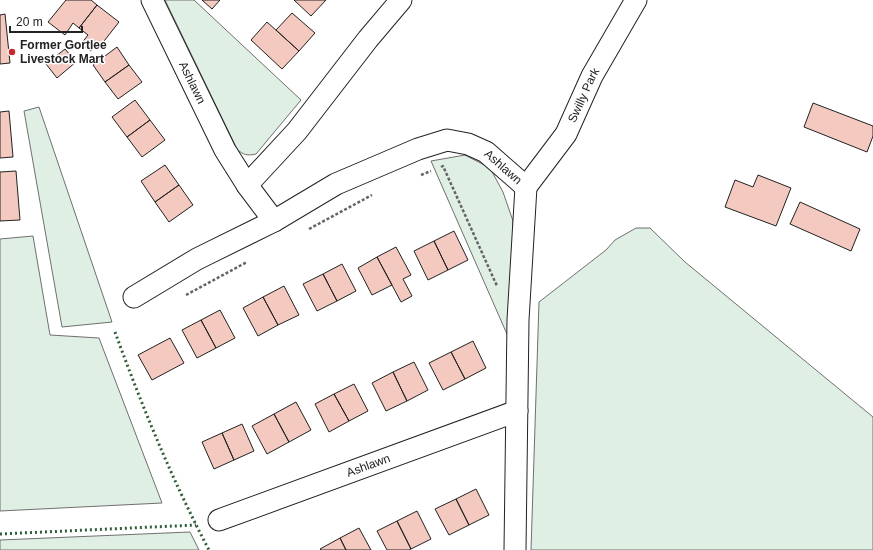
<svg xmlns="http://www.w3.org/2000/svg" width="873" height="550" font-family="Helvetica,sans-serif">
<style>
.green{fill:#e0efe3;stroke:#6f6f6f}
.building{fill:#f3c9c0;stroke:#222}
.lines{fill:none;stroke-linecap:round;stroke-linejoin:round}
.minor-casing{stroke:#222;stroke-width:23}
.path{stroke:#646464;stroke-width:2.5;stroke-dasharray:3 2;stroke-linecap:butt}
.minor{stroke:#fff;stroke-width:21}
.hedge{stroke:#2f5e38;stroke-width:3;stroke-dasharray:2 3;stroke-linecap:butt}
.poi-dot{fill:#c62828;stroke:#fff;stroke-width:1.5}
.labels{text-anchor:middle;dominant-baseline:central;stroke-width:3;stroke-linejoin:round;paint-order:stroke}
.poi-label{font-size:12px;font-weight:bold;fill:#222;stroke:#fff;text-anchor:start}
.street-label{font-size:12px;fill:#222;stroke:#fff}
</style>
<rect width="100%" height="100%" fill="#fff"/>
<path class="green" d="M 165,0 L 194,0 L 301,100 L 256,154 C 248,156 243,155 237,149 Z
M 39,107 L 112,322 L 62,327 L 24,111 Z
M 465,155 L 490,168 L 503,192 L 513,221 L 510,341 L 431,161 Z
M 636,228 L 650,228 L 685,262 L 873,417 L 873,550 L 531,550 L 539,302 L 606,250 L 615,240 Z
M 33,236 L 50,335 L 99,338 L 162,503 L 0,511 L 0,239 Z
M 190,532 L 199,550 L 0,550 L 0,540 Z"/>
<path class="building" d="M 66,0 L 91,0 L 97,5 L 79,28 L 73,23 L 65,35 L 48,22 Z
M 202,0 L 220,0 L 212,9 Z
M 294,0 L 326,0 L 311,16 Z
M 97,5 L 119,22 L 101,45 L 98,43 L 91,51 L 81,44 L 88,35 L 79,28 Z
M 292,13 L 315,33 L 299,51 L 276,30 Z
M 5,14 L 10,63 L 0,64 L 0,15 Z
M 267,22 L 299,51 L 282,69 L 251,40 Z
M 117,47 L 129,65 L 105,82 L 93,65 Z
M 65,49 L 76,62 L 57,78 L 46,64 Z
M 129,65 L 142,82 L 118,99 L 105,82 Z
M 135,100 L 150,120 L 127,137 L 112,117 Z
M 813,103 L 873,126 L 873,136 L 867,152 L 804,127 Z
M 9,111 L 13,157 L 0,158 L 0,112 Z
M 150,120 L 165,140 L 142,157 L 127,137 Z
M 165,165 L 179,185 L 155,202 L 141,181 Z
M 16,171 L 20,220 L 0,221 L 0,172 Z
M 758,175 L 791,188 L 776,226 L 725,207 L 735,180 L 753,187 Z
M 179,185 L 193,205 L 169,222 L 155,202 Z
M 800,202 L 860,229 L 851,251 L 790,224 Z
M 454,231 L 468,260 L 448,270 L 434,241 Z
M 434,241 L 448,270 L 428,280 L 414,251 Z
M 396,247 L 411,275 L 403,279 L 412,296 L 401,302 L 377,257 Z
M 377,257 L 392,285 L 372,295 L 358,268 Z
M 342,264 L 356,291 L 337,301 L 323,274 Z
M 323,274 L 337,301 L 317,311 L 303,284 Z
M 284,286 L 299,315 L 278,325 L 263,297 Z
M 263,297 L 278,325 L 258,336 L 243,308 Z
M 220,310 L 235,338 L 216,348 L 201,320 Z
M 201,320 L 216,348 L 197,358 L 182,330 Z
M 170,338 L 184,363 L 152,380 L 138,355 Z
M 473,341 L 486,368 L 465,379 L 451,352 Z
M 451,352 L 465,379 L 443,390 L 429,363 Z
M 414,362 L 428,390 L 407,401 L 393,372 Z
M 393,372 L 407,401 L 386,411 L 372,383 Z
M 354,384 L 368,411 L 349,421 L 334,394 Z
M 334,394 L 349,421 L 329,432 L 315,404 Z
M 296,402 L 311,430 L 289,442 L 274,414 Z
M 274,414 L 289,442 L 267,454 L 252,426 Z
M 242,424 L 254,451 L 234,460 L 222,433 Z
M 222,433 L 234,460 L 214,469 L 202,442 Z
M 476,489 L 489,515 L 469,525 L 456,499 Z
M 456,499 L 469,525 L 449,535 L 435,509 Z
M 417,511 L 431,539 L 411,549 L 397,521 Z
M 397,521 L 411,549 L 409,550 L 387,550 L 377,531 Z
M 359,528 L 371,550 L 346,550 L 340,538 Z
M 340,538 L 346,550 L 321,550 L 320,549 Z"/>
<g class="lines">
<g class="minor-casing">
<g id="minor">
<path id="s1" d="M 152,0 L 225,150 L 247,185 L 274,221"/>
<path d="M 247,185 L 297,131 L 368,39 L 401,0"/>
<path id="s2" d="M 526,187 L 566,134 L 592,76 L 636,0"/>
<path id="s3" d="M 134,297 L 197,259 L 274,221 L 336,184 L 418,149 L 447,140 L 468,144 L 486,152 L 526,187"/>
<path id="s4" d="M 219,520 L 517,411"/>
<path d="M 515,550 L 518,320 L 526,187"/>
</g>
</g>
<path class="path" d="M 441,167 L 443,166 L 497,286
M 421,175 L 431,171
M 309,229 L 372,195
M 186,295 L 247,262"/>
<use href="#minor" class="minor"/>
<path class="hedge" d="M 115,332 C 142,406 172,480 209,550
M 0,534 L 196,525"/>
</g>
<circle class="poi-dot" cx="12" cy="52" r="4"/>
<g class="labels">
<g class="poi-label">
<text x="20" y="45">Former Gortlee<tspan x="20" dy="14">Livestock Mart</tspan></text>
</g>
<g class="street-label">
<text stroke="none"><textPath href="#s1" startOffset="92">Ashlawn</textPath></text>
<text stroke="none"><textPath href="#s2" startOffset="109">Swilly Park</textPath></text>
<text stroke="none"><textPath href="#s3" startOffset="415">Ashlawn</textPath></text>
<text stroke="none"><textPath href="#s4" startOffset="159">Ashlawn</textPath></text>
</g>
</g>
<path d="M10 26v6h72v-6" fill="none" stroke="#222222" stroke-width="2"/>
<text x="16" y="26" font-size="12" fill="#222222" stroke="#ffffff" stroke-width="3" paint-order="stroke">20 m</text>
</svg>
